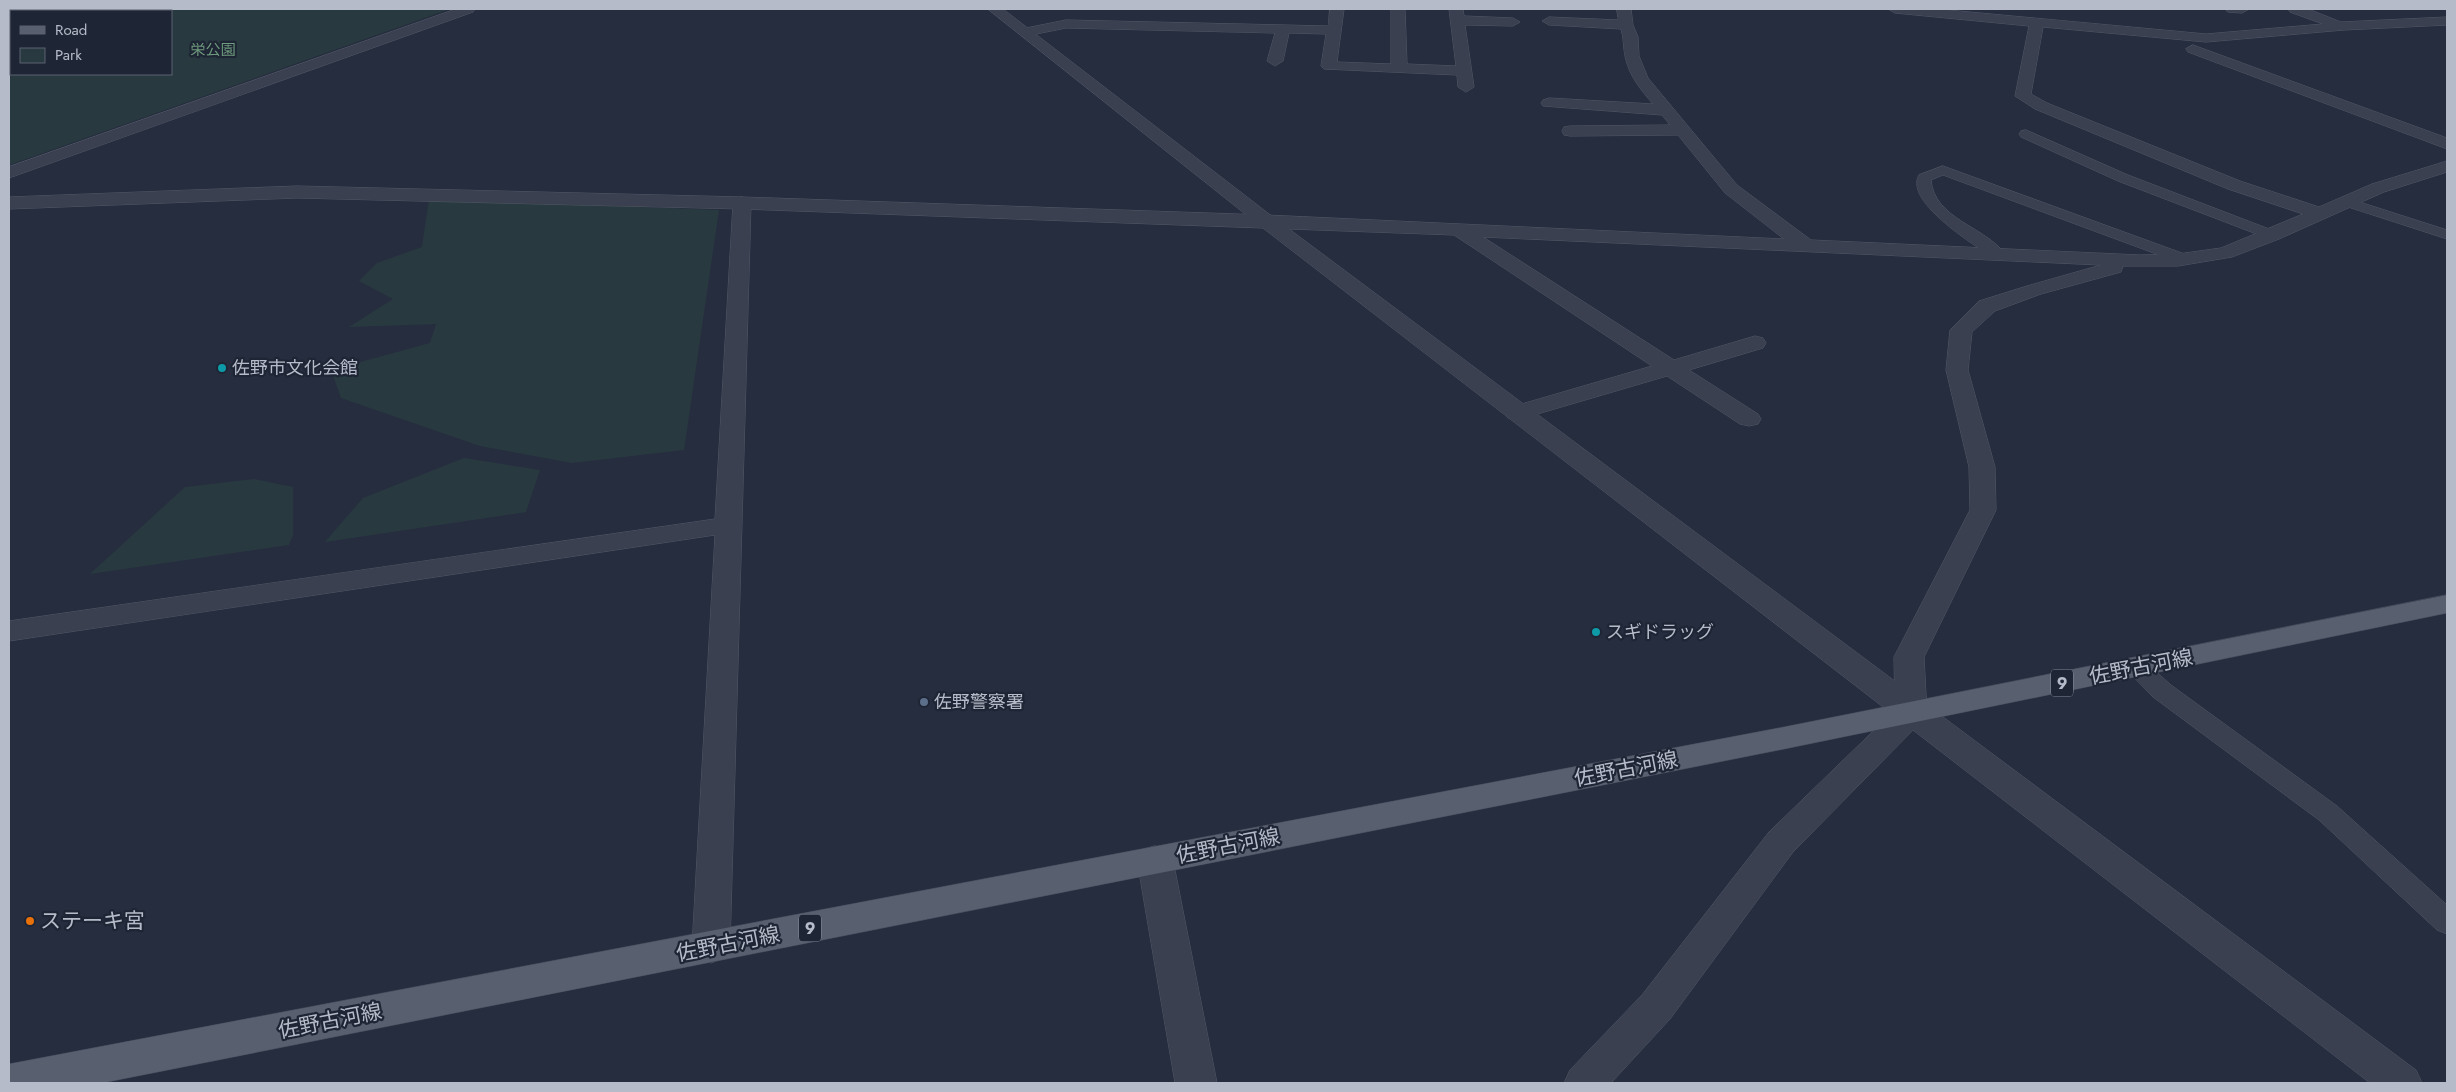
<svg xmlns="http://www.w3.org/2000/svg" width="2456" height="1092" font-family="Jost,'Noto Sans JP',sans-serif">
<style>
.green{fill:#283a40}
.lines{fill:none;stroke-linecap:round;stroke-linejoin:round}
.service-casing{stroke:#525866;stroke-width:1}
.minor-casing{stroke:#525866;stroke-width:1}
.tertiary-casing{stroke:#525866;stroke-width:1}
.primary-casing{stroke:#434958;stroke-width:1}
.service{fill:#3a404f;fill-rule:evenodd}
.minor{fill:#3a404f;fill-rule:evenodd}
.tertiary{fill:#3a404f;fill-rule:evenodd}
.primary{fill:#585f6f;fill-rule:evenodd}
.culture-dot{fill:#0f9aa8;stroke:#1e2534;stroke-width:2}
.service-dot{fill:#5c6f8a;stroke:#1e2534;stroke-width:2}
.food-dot{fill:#e8710a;stroke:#1e2534;stroke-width:2}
.labels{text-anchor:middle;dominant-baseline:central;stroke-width:4.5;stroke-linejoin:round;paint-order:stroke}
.far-park-label{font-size:15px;fill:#6e9a7d;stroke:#1e2534}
.shield{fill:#1e2534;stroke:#888e9c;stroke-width:1}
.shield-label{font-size:16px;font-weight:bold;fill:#b6bbc9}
.poi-label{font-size:18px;fill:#b6bbc9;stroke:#1e2534;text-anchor:start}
.near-street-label{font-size:21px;fill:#b6bbc9;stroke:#1e2534}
.near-poi-label{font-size:21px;fill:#b6bbc9;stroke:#1e2534;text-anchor:start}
</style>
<rect width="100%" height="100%" fill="#262d3f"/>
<path class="green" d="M 88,9 L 450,9 L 9,165 L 9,31 L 11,30 L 11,74 L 171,74 L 171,11 L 79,11 Z
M 429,199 L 719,210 L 684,450 L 572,463 L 480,446 L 341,398 L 331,370 L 430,343 L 436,324 L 349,327 L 393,299 L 359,281 L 377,263 L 422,247 Z
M 464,458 L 540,470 L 526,512 L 325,542 L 363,498 Z
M 254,479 L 293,487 L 293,535 L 289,545 L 90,574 L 185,487 Z"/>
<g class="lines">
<g class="service-casing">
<path id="service" d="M 2026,130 L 2128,175 L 2277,232 L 2280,235 L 2272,240 L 2267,238 L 2118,181 L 2021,137 L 2019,134 L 2021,131 Z
M 1943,166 L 2190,256 L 2192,259 L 2184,264 L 2178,262 L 1943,175 L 1931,180 C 1934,219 1986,227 2005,254 L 1997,259 L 1992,257 C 1973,244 1903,201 1919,175 Z
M 2347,198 L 2447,230 L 2447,239 L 2342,205 L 2340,202 L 2342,199 Z
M 2137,660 L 2145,662 L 2171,685 L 2337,806 L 2447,905 L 2447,934 L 2437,930 L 2319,820 L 2153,697 L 2125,668 L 2129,662 Z"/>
</g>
<g class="minor-casing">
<path id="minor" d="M 61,9 L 82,9 L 80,11 L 59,11 Z
M 456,9 L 475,9 L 473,12 L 9,178 L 9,167 Z
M 1330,9 L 1344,9 L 1337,62 L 1391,64 L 1391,9 L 1405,9 L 1407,64 L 1456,66 L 1449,9 L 1463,9 L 1464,16 L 1513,18 L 1520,22 L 1513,26 L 1465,25 L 1474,87 L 1466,92 L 1458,87 L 1457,75 L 1324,69 L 1321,66 L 1326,34 L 1289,33 L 1283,61 L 1275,66 L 1267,61 L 1275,33 L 1066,28 L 1026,36 L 1019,32 L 1021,29 L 1066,20 L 1328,26 Z
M 1617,9 L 1631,9 L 1633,25 L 1638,37 L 1639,56 L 1648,78 L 1737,185 L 1811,240 L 2140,255 L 2178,254 L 2221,248 L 2303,214 L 2228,189 L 2035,109 L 2015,96 L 2029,26 L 1895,13 L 1888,9 L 1937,9 L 2206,34 L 2323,24 L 2290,12 L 2288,9 L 2308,9 L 2341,22 L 2447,17 L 2447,25 L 2344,30 L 2206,42 L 2043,27 L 2031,94 L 2047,103 L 2240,181 L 2319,207 L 2372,184 L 2447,161 L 2447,172 L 2384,192 L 2279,239 L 2232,257 L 2178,266 L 2123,266 L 2121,272 L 2041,294 L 1995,311 L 1972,332 L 1968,370 L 1995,467 L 1996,510 L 1924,657 L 1927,713 L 1922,721 L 1793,852 L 1670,1019 L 1611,1083 L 1564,1083 L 1570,1070 L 1642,995 L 1769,832 L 1895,710 L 1894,657 L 1970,510 L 1969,467 L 1946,370 L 1950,330 L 1979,301 L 2027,286 L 2101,265 L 1483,237 L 1674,360 L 1755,336 L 1763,338 L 1766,343 L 1763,348 L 1689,370 L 1758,414 L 1761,419 L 1758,424 L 1749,426 L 1740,424 L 1667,376 L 1517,420 L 1508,418 L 1505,413 L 1508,408 L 1652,366 L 1454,235 L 742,209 L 297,198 L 9,209 L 9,197 L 297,186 L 742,197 L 1266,215 L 1784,239 L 1725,193 L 1678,135 L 1570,136 L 1564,135 L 1562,131 L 1564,127 L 1570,126 L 1670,125 L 1662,115 L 1543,106 L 1541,103 L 1543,100 L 1549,98 L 1653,104 C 1641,90 1629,76 1625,56 C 1623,47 1624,38 1621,29 L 1549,25 L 1542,21 L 1549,17 L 1618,20 Z
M 2226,9 L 2249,9 L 2242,13 L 2228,12 Z
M 9,23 L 11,23 L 11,31 L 9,31 Z
M 2193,45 L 2447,138 L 2447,149 L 2188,52 L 2186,49 Z"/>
</g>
<g class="tertiary-casing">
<path id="tertiary" d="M 988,9 L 1003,9 L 1273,217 L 2416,1070 L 2422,1083 L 2370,1083 L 1259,225 Z
M 742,197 L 749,199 L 751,203 L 730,947 L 724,958 L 711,963 L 698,958 L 692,947 L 715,535 L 9,641 L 9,621 L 715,519 L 733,203 L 735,199 Z
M 1155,846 L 1168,850 L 1173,860 L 1217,1083 L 1175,1083 L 1137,860 L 1142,850 Z"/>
</g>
<g class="primary-casing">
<path id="primary" d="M 2447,595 L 2447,613 L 1784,749 L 102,1083 L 9,1083 L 9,1064 L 1784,727 Z"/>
</g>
<use href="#service" class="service"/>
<use href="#minor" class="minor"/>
<use href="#tertiary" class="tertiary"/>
<use href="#primary" class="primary"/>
</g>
<g class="culture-dot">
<circle cx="222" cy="368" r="5"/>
<circle cx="1596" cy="632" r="5"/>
</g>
<circle class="service-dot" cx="924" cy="702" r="5"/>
<circle class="food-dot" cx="30" cy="921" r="5"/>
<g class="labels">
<g class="far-park-label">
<text x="213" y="50">栄公園</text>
</g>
<g class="shield">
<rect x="2051" y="669.5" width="22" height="27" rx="4"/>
<rect x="799" y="914.5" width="22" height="27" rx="4"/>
</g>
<g class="shield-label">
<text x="2062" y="683">9</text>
<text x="810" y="928">9</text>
</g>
<g class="poi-label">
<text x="232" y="368">佐野市文化会館</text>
<text x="1606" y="632">スギドラッグ</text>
<text x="934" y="702">佐野警察署</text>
</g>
<g class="near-street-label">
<text transform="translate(2141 667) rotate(-11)">佐野古河線</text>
<text transform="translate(1626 769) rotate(-11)">佐野古河線</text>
<text transform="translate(1228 846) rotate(-11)">佐野古河線</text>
<text transform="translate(728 944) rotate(-11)">佐野古河線</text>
<text transform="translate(330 1021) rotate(-11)">佐野古河線</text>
</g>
<g class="near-poi-label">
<text x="40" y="921">ステーキ宮</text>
</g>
</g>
<rect width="2456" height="1092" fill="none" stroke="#b6bbc9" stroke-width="20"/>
<rect x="10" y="10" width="162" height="65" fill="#1e2534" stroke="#5b6170"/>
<rect x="20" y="26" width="25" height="8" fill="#585f6f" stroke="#5b6170"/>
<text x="55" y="35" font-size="15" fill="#b6bbc9">Road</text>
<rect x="20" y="48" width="25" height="15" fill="#283a40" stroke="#5b6170"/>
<text x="55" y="60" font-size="15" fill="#b6bbc9">Park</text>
</svg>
